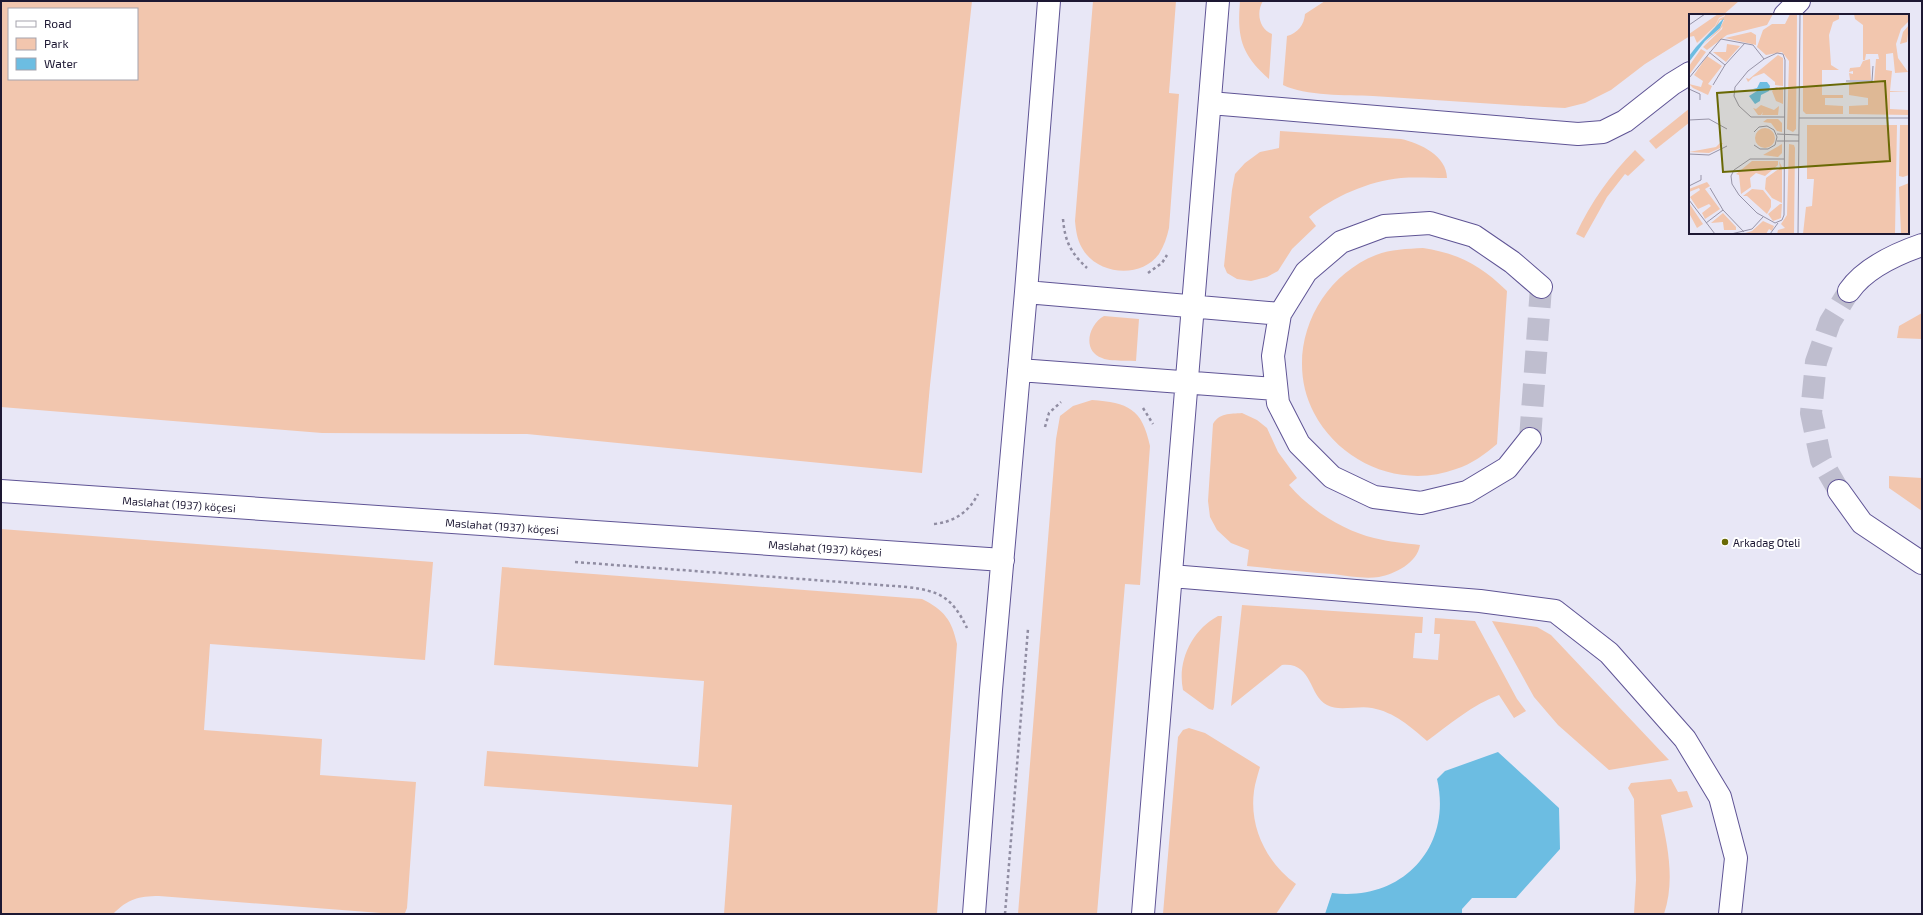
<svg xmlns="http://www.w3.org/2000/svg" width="1923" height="915" font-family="'Exo 2',sans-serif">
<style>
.green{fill:#f2c6ae;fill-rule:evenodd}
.water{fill:#6cbde2}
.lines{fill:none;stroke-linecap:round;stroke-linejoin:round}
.minor-tunnel{stroke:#bfbecf;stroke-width:22;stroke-dasharray:22 11;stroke-linecap:butt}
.minor-casing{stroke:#5f5495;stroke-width:24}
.path{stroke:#908da2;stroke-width:2.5;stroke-dasharray:3 3;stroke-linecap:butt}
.minor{stroke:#fff;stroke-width:22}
.poi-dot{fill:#696905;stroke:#fff;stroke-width:1.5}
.labels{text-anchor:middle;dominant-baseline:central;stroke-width:4;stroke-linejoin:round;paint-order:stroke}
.street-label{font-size:11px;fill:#1d1833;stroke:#fff}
.poi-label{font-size:11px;fill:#1d1833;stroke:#fff;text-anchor:start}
.inset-road{fill:none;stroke:#9794a8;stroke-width:1}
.view{fill:#696905;fill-opacity:0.15;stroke:#696905;stroke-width:2}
.inset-edge{fill:none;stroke:#1d1833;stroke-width:2}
</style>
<rect width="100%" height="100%" fill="#e8e7f6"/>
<path class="green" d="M 1,1 L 972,1 L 930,385 L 922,473 L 527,434 L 322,433 L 1,407 ZM 9,9 L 137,9 L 137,79 L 9,79 Z
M 1093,1 L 1176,1 L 1169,93 L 1179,94 L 1169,228 C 1167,237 1164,246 1159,254 C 1140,280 1096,274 1082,248 C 1077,239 1076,231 1075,221 Z
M 1240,1 L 1263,1 C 1256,12 1259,29 1272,34 L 1269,79 C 1241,54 1237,38 1240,1 Z
M 1325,1 L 1739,1 L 1723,15 L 1690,15 L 1690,36 L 1645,64 L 1611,90 L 1585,103 L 1565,108 C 1501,105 1437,100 1373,96 C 1347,95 1305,96 1283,85 L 1287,36 C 1298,33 1304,25 1305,14 Z
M 1690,108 L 1690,122 L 1656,149 L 1649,141 Z
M 1280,131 L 1401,139 C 1420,143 1447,156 1447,178 C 1432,178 1416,177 1401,178 C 1369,181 1332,197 1309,217 L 1316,226 L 1292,249 L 1278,271 L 1267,277 L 1251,281 L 1237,279 L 1227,273 L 1224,266 L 1232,190 L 1235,174 L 1245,163 L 1260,152 L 1279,148 Z
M 1635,150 L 1645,160 L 1628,176 L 1625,174 L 1607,197 L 1584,238 L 1576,234 C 1591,202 1610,175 1635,150 Z
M 1423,248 C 1460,254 1480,265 1507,291 L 1497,444 C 1485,454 1472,464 1456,469 C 1402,489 1341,464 1314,413 C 1283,354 1315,279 1376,255 C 1391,249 1407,249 1423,248 Z
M 1922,313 L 1922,339 L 1897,338 L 1899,326 Z
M 1104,316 L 1139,319 L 1136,361 C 1125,360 1111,362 1102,358 C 1082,351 1088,325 1104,316 Z
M 1092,400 C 1128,403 1142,408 1150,446 L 1140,585 L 1125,584 L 1097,914 L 1018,914 L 1056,439 L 1060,416 L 1073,406 Z
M 1242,413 L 1257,420 L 1267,428 L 1278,452 L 1297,478 L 1289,485 C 1309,509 1344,531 1374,538 C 1389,542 1405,543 1420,545 C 1417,563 1395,574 1379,577 C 1364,579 1348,576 1333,574 C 1304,572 1276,569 1247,566 L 1249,550 L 1231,543 L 1217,530 L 1210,517 L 1208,501 L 1213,424 C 1219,413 1230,414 1242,413 Z
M 1889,476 L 1922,478 L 1922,511 L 1889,488 Z
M 1,529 L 433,562 L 425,660 L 210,644 L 204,730 L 322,739 L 320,775 L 416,782 L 407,908 L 405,913 L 394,914 L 159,896 C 138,896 128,899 113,914 L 1,914 Z
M 502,567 L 922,599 C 944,610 952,620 957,644 L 937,914 L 724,914 L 732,805 L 484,786 L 487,751 L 698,767 L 704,681 L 494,665 Z
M 1242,605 L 1423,617 L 1422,633 L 1415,633 L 1413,658 L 1438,660 L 1440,634 L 1434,634 L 1435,618 L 1475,621 L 1517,699 L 1526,711 L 1514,718 L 1499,695 C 1473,704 1449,725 1427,741 C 1411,727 1394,712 1372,708 C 1358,705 1339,712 1327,705 C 1308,695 1313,662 1282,665 L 1231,706 Z
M 1218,616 L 1222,616 L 1214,707 L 1213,710 L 1209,709 L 1183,690 C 1177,661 1192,630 1218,616 Z
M 1492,621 L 1537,627 L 1551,635 L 1669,760 L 1609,770 L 1558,725 L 1534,697 Z
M 1189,728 L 1205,733 L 1260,767 C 1258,774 1255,783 1254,791 C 1249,828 1267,863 1296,884 L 1276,914 L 1163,914 L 1178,737 L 1183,730 Z
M 1671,779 L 1678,792 L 1687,791 L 1693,807 L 1661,815 C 1668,848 1675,881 1664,914 L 1634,914 L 1636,880 L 1634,799 L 1628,788 L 1631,783 Z"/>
<path class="water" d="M 1498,752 L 1559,808 L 1560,849 L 1516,898 L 1472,898 L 1462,909 L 1462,914 L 1325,914 L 1332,893 C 1401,902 1453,848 1437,779 L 1445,771 Z"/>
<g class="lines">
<path class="minor-tunnel" d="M 1530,439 L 1541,287
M 1839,491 L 1821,460 L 1811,413 L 1816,362 L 1830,322 L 1849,291"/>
<g class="minor-casing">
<path id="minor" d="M 1785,15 L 1799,1
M 1210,103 L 1578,134 L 1603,132 L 1625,121 L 1672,84 L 1690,73
M 1849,291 C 1865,268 1896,254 1922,245
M 1026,292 L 1280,314
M 1019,370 L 1276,389
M 1530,439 L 1507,468 L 1467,492 L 1421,503 L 1374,497 L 1332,477 L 1299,444 L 1278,403 L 1273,356 L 1280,314 L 1306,272 L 1341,242 L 1384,226 L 1430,223 L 1474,236 L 1512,262 L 1541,287
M 1,491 L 1003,560
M 1839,491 L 1862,523 L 1922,563
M 1171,576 L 1480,601 L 1555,611 L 1609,653 L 1685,739 L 1720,797 L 1736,858 L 1730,914
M 974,914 L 991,690 L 1026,292 L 1049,1
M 1143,914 L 1218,1"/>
</g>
<path class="path" d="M 1063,219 C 1065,241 1070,252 1087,268
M 1148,273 L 1162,263 L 1167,255
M 1143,408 L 1153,424
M 1045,427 L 1049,413 L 1061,402
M 934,524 C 954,522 969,512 978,494
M 575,562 L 907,587 C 940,591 952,597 967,628
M 1005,914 L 1028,629"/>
<use href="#minor" class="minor"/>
</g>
<circle class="poi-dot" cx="1725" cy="542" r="4"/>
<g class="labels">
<g class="street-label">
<text transform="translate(179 504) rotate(4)">Maslahat (1937) köçesi</text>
<text transform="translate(502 526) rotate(4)">Maslahat (1937) köçesi</text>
<text transform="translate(825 548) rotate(4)">Maslahat (1937) köçesi</text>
</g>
<g class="poi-label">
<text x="1733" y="542">Arkadag Oteli</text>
</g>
</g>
<g transform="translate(1689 14)">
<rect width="220" height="220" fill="#e8e7f6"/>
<path d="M 29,0 L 84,0 L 78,11 L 38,21 L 18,36 L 14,33 L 33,15 L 36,1 L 30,4 L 26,12 L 8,29 L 5,22 L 0,23 L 0,20 ZM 101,0 L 108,0 L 107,115 L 104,118 L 98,115 L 100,47 L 93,38 L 77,41 L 68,33 L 74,16 L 83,10 L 96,10 ZM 114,0 L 150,0 L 150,5 L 144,8 L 140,21 L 142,51 L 150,56 L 133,56 L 133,81 L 154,81 L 154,84 L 136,84 L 136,91 L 154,92 L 154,100 L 117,100 L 114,97 ZM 165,0 L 220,0 L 220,7 L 212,15 L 207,30 L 209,44 L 219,58 L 206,59 L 204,39 L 197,40 L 197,56 L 203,57 L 201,77 L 220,77 L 201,78 L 201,95 L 220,96 L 220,101 L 160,100 L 160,92 L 179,91 L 179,84 L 160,81 L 160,69 L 185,68 L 187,45 L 190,45 L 189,40 L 177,40 L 176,46 L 174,46 L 174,11 L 166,5 ZM 36,2 L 35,10 L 31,16 L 12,32 L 31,14 L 35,6 L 31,6 L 28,12 L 9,29 L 26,13 L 30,5 ZM 220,11 L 218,28 L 211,30 L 214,18 ZM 62,18 L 67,21 L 67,31 L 36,24 ZM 38,30 L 51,32 L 37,48 L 24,38 L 37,38 ZM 12,35 L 17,38 L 0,61 L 0,52 ZM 89,41 L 94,44 L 94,72 L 86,71 L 86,68 L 75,59 L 64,63 L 59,68 L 57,64 L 60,65 ZM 18,42 L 33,52 L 19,70 L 23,72 L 19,81 L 4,74 L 0,70 L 12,73 L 14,67 L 5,61 ZM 181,45 L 182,66 L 161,66 L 160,59 L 164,60 L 164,57 L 160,58 L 161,54 L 171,53 L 174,47 ZM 87,73 L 94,73 L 94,90 L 87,87 L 83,77 ZM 72,91 L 85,96 L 90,92 L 89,101 L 73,101 L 74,98 L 72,101 L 69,101 L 64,94 L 67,95 ZM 78,105 L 89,105 L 93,109 L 93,118 L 88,117 L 82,109 L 74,108 ZM 118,111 L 208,111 L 206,220 L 114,220 L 117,193 L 123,192 L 125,165 L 118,165 ZM 211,111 L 220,111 L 220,161 L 214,163 L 210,162 ZM66 124a10 10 0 1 1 20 0a10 10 0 1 1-20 0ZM 31,129 L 34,129 L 31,134 L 20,139 L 0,138 L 27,133 ZM 93,130 L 93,139 L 89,143 L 74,141 ZM 100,130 L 105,131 L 106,134 L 105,220 L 88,220 L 89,216 L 96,214 L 92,210 L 98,201 ZM 63,147 L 89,147 L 89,151 L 76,162 L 67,159 L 61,164 L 62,173 L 52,180 L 50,161 L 47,160 ZM 90,147 L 93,153 L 93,189 L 83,184 L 76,175 L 77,164 L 91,154 ZM 18,168 L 21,172 L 16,175 L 31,195 L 16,205 L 13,199 L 22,192 L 20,190 L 9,195 L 1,183 L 11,176 L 10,174 L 0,178 L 0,175 ZM 220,169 L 220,220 L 212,220 L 210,173 ZM 63,175 L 74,176 L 82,186 L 82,193 L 78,200 L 58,182 L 54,182 ZM 0,189 L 14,210 L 8,214 L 0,199 ZM 91,190 L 93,190 L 92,204 L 84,207 L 79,200 ZM 34,199 L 47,213 L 47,216 L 35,216 L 34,208 L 22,209 ZM 74,207 L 85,212 L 83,217 L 80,215 L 77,220 L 53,220 L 63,217 Z" fill="#f2c6ae"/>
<path d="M 35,4 L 31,14 L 16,27 L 0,48 L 0,42 L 7,33 ZM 71,68 L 78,68 L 81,72 L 80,77 L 72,81 L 71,87 L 66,90 L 60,82 L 68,77 L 68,75 L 64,74 L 68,74 Z" fill="#6cbde2"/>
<path class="inset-road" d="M 0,11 L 16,0M 20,38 L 36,51M 0,64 L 32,25 L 64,31 L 75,45M 157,67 L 183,67 L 184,52M 24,71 L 36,51 L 56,29M 0,75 L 11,80 L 11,86M 110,104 L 220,104M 0,106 L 20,105 L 38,115M 65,118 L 70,113 L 78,112 L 85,116 L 88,123 L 86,131 L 79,135 L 71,135 L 65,131M 88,120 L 110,121M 88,127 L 110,127M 0,140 L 20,141 L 38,132M 95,145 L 61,145 L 45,156 L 42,162 L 43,170 L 50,181 L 68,199 L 86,209 L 93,206 L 95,201 L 96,46 L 94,40 L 88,39 L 75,45 L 59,57 L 46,73 L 45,82 L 50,92 L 62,103 L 96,103M 0,172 L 12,166 L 12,161M 21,174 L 34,196 L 55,218M 0,186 L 26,220M 17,209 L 34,196M 42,220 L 63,215 L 74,203M 81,220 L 89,209M 109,220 L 111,0"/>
<path class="view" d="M 196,67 L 201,147 L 34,158 L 28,79 Z"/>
<rect width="220" height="220" class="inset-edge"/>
</g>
<rect width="1923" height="915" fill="none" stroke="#1d1833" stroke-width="4"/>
<rect x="8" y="8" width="130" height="72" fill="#ffffff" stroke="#a5a3ad"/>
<rect x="16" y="21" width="20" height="6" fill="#ffffff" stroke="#a5a3ad"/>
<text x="44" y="28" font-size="12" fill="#1d1833">Road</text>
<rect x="16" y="38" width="20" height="12" fill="#f2c6ae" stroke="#a5a3ad"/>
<text x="44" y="48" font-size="12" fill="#1d1833">Park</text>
<rect x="16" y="58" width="20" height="12" fill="#6cbde2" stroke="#a5a3ad"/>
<text x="44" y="68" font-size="12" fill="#1d1833">Water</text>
</svg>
